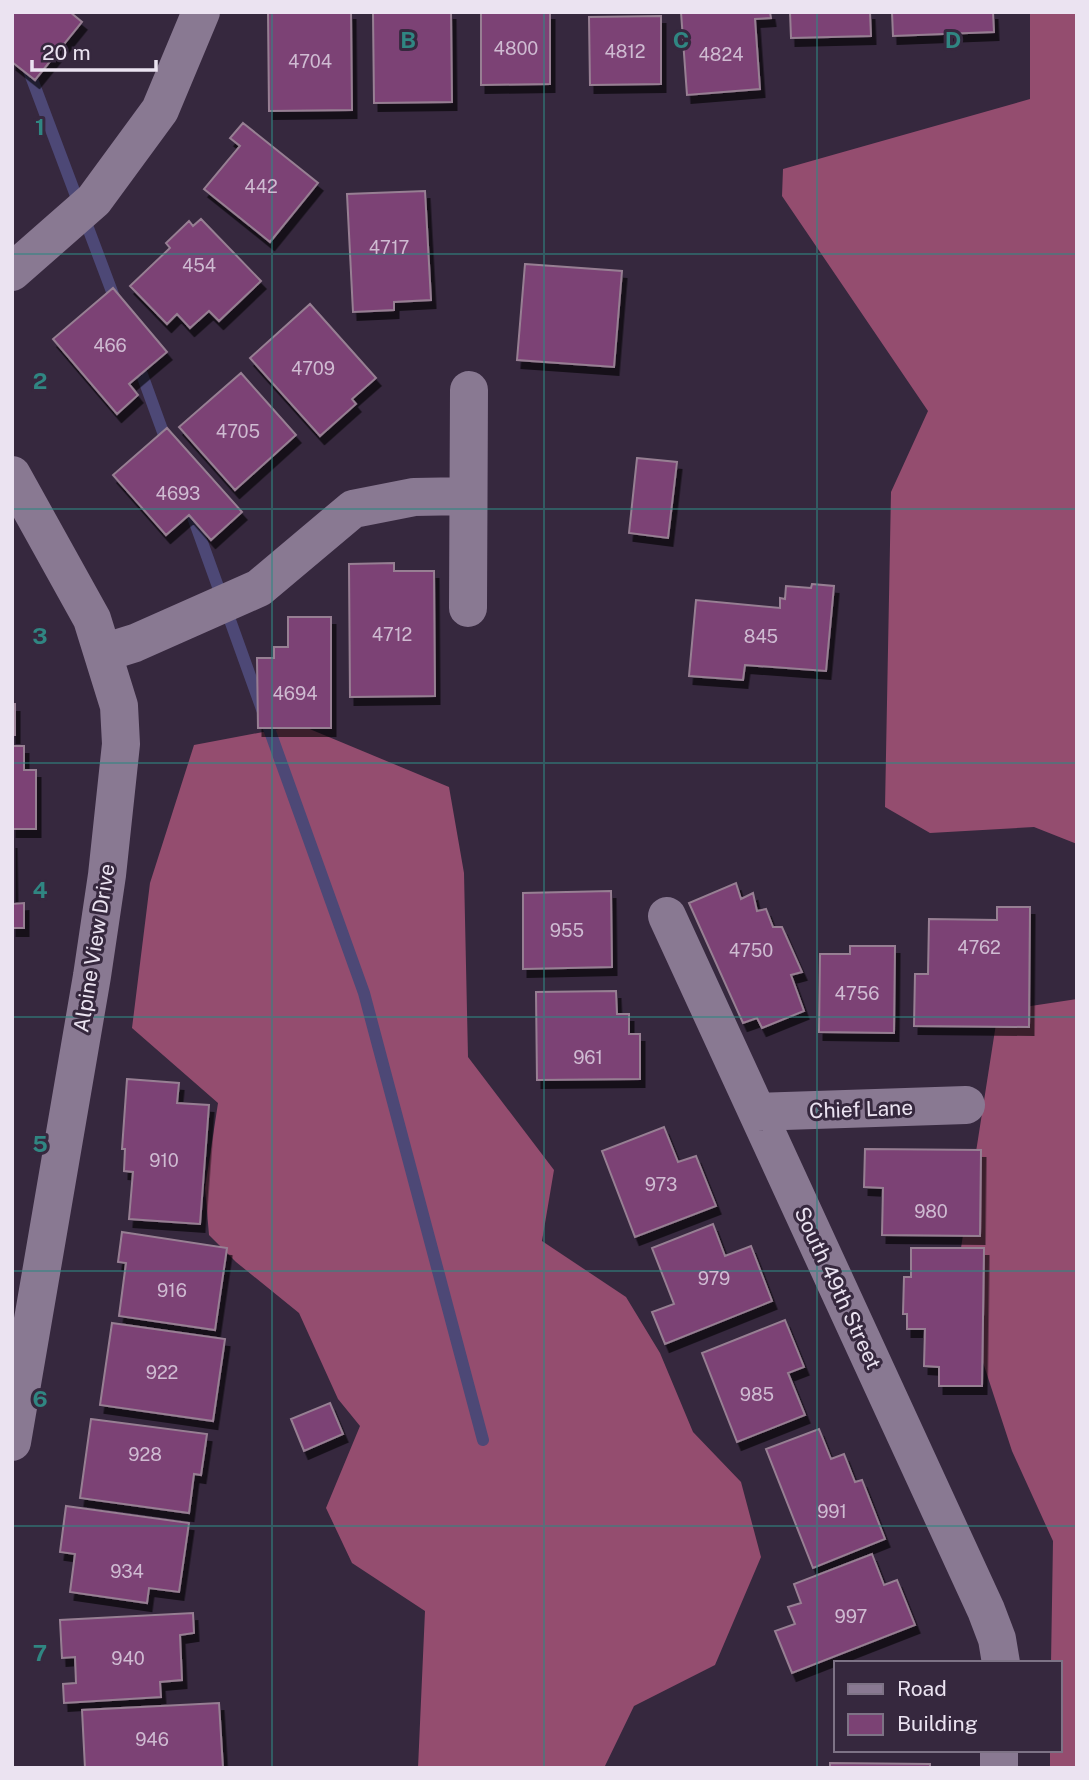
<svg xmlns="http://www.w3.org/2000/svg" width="1089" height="1780" font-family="'Public Sans',sans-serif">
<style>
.forest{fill:#944d6f}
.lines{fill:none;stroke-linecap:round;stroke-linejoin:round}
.stream{stroke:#4d4876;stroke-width:12}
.building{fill:#7b4274;stroke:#977f93;stroke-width:2;filter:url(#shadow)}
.minor{stroke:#897992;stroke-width:38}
.grid{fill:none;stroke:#308682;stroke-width:2;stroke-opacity:0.55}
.labels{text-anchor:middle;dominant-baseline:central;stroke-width:6;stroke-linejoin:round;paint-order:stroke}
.number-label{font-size:18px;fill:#cfbbd2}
.street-label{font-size:21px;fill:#ebe3f1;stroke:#36283e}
.grid-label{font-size:23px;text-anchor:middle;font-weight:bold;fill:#308682;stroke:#36283e;stroke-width:6;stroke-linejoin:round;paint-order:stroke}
</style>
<defs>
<filter id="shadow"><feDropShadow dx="4.5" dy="8" stdDeviation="0" flood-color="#0009"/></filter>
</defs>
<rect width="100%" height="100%" fill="#36283e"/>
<path class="forest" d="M 1030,12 L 1077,12 L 1077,844 L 1034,827 L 930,833 L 885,807 L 891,492 L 928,411 L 782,196 L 783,169 L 1030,99 Z
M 300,725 L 449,787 L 464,873 L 468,1057 L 554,1170 L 542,1241 L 626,1297 L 660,1353 L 693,1432 L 741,1482 L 761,1557 L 715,1665 L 634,1706 L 604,1768 L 418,1768 L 425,1611 L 352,1563 L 326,1508 L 360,1426 L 338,1399 L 299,1313 L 236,1262 L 209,1235 L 205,1188 L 218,1103 L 132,1028 L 150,883 L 194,745 Z
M 1077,999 L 1077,1768 L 1050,1768 L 1050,1750 L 1059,1750 L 1059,1663 L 1051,1663 L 1053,1541 L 1012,1451 L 956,1280 L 998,1011 Z"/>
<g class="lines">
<path class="stream" d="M 26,63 L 117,305
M 136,358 L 168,446
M 189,506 L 364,993 L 483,1440"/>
</g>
<path class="building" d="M 12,12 L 70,12 L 82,22 L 35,80 L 12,62 Z
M 268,12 L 351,12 L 352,110 L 269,111 Z
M 373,12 L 451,12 L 452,102 L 374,103 Z
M 481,12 L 550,12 L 550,84 L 481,85 Z
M 681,12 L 770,12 L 771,18 L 755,19 L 760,89 L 687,95 Z
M 790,12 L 870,12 L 871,36 L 791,38 Z
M 892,12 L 993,12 L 994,32 L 893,36 Z
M 661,16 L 661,84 L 590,85 L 589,17 Z
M 243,123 L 318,183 L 270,242 L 204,189 L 240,146 L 230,138 Z
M 425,191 L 431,300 L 394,302 L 394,310 L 353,312 L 347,194 Z
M 201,219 L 261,281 L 219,321 L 209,311 L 190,328 L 177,314 L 167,324 L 130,286 L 170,248 L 166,243 L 189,221 L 193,226 Z
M 525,264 L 622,271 L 614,367 L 517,360 Z
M 113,288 L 167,352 L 129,384 L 138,395 L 117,414 L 53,339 Z
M 310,304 L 376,378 L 352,399 L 356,404 L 320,436 L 250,358 Z
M 241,373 L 296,435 L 235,490 L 179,427 Z
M 167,428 L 242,512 L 211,540 L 189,515 L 166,535 L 113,475 Z
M 637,458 L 677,462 L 668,538 L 629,533 Z
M 394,563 L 394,571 L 434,571 L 435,696 L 350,697 L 349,564 Z
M 812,584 L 834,586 L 826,671 L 745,665 L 743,680 L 689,676 L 696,600 L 780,608 L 780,598 L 785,599 L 786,586 L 811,588 Z
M 288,617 L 331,617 L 331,728 L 258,728 L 257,658 L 274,658 L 274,647 L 288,647 Z
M 12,704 L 15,704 L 15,735 L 12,735 Z
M 12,746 L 24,746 L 24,770 L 36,770 L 36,829 L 12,829 Z
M 12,840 L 13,904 L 24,903 L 24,928 L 12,928 Z
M 736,883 L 741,899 L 753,893 L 757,911 L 766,909 L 773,927 L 782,927 L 802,972 L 791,975 L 804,1011 L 762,1028 L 757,1018 L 743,1023 L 689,903 Z
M 611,891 L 612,967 L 523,969 L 523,893 Z
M 997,907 L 1030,907 L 1029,1027 L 914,1026 L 915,974 L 928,974 L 929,919 L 997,920 Z
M 850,946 L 895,946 L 894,1033 L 819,1032 L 820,954 L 850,954 Z
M 616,991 L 617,1014 L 629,1014 L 629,1034 L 640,1034 L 640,1079 L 537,1080 L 536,992 Z
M 127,1079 L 179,1083 L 177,1103 L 209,1105 L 200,1224 L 129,1219 L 133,1172 L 124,1171 L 125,1149 L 122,1149 Z
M 664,1127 L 678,1162 L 696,1156 L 716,1206 L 635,1237 L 602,1151 Z
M 865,1149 L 981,1150 L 980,1236 L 882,1235 L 883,1188 L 864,1187 Z
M 713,1224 L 725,1256 L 751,1246 L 772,1301 L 665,1344 L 652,1312 L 674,1304 L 652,1248 Z
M 122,1232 L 227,1248 L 215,1330 L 119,1316 L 126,1263 L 118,1262 Z
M 911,1248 L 984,1248 L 982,1386 L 939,1386 L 939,1367 L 924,1366 L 925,1329 L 907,1329 L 907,1314 L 903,1314 L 904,1277 L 911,1277 Z
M 785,1320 L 804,1367 L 788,1373 L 805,1415 L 737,1442 L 702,1353 Z
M 112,1323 L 225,1339 L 213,1421 L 100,1405 Z
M 330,1403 L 343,1434 L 304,1451 L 291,1419 Z
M 91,1419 L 207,1434 L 201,1475 L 194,1474 L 189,1513 L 80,1498 Z
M 819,1429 L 831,1459 L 844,1454 L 855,1482 L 862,1480 L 885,1539 L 813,1568 L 766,1449 Z
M 66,1506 L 189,1523 L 179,1592 L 149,1588 L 147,1603 L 70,1592 L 75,1554 L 60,1552 Z
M 872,1554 L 884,1585 L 897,1580 L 915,1625 L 792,1673 L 775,1631 L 795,1624 L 788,1607 L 801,1603 L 794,1584 Z
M 193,1613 L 194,1633 L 180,1635 L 182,1680 L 160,1682 L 161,1697 L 64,1703 L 63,1684 L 76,1683 L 75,1657 L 62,1658 L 60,1620 Z
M 219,1703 L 223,1768 L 85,1768 L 82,1710 Z
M 830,1763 L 930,1764 L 930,1768 L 830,1768 Z"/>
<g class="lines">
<path class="minor" d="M 12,272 L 94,200 L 160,110 L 201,12
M 12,475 L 92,619 L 119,706 L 121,744 L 107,875 L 92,976 L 12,1442
M 468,608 L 469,390
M 103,653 L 135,643 L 259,588 L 353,509 L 414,497 L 468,496
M 667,916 L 986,1610 L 997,1639 L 1001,1663
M 757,1112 L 966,1105
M 999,1768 L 999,1750"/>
</g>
<path class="grid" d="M 272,12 L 272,1768M 544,12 L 544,1768M 817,12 L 817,1768M 12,254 L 1077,254M 12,509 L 1077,509M 12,763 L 1077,763M 12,1017 L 1077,1017M 12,1271 L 1077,1271M 12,1526 L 1077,1526"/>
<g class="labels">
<g class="number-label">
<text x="516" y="48">4800</text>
<text x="625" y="51">4812</text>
<text x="721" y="54">4824</text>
<text x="310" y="61">4704</text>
<text x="261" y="186">442</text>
<text x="389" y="247">4717</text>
<text x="199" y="265">454</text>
<text x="110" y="345">466</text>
<text x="313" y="368">4709</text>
<text x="238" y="431">4705</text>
<text x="178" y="493">4693</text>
<text x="392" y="634">4712</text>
<text x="761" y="636">845</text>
<text x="295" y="693">4694</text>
<text x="567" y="930">955</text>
<text x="979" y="947">4762</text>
<text x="751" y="950">4750</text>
<text x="857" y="993">4756</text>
<text x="588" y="1057">961</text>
<text x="164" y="1160">910</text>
<text x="661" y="1184">973</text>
<text x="931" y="1211">980</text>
<text x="714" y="1278">979</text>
<text x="172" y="1290">916</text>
<text x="162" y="1372">922</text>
<text x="757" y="1394">985</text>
<text x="145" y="1454">928</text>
<text x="832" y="1511">991</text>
<text x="127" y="1571">934</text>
<text x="851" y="1616">997</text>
<text x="128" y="1658">940</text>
<text x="152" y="1739">946</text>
</g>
<g class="street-label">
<text transform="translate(94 948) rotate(-81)">Alpine View Drive</text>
<text transform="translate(861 1109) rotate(-2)">Chief Lane</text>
<text transform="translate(838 1288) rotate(65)">South 49th Street</text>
</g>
</g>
<g class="grid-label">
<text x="408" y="48">B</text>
<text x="681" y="48">C</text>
<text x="953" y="48">D</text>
<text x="40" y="135">1</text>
<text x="40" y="389">2</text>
<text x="40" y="644">3</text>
<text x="40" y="898">4</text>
<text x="40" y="1152">5</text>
<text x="40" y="1407">6</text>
<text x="40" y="1661">7</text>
</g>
<rect width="1089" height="1780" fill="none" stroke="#ebe3f1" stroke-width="28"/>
<rect x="834" y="1661" width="228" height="91" fill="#36283e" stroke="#7e7386" stroke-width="2"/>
<rect x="848" y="1684" width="35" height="10" fill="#897992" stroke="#7e7386" stroke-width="2"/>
<text x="897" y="1696" font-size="21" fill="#ebe3f1">Road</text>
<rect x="848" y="1714" width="35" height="21" fill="#7b4274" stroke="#7e7386" stroke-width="2"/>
<text x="897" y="1731" font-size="21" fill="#ebe3f1">Building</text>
<path d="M32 60v10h124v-10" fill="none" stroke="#ebe3f1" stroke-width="3.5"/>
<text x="42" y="60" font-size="21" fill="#ebe3f1" stroke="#36283e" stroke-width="5" paint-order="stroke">20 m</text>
</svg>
